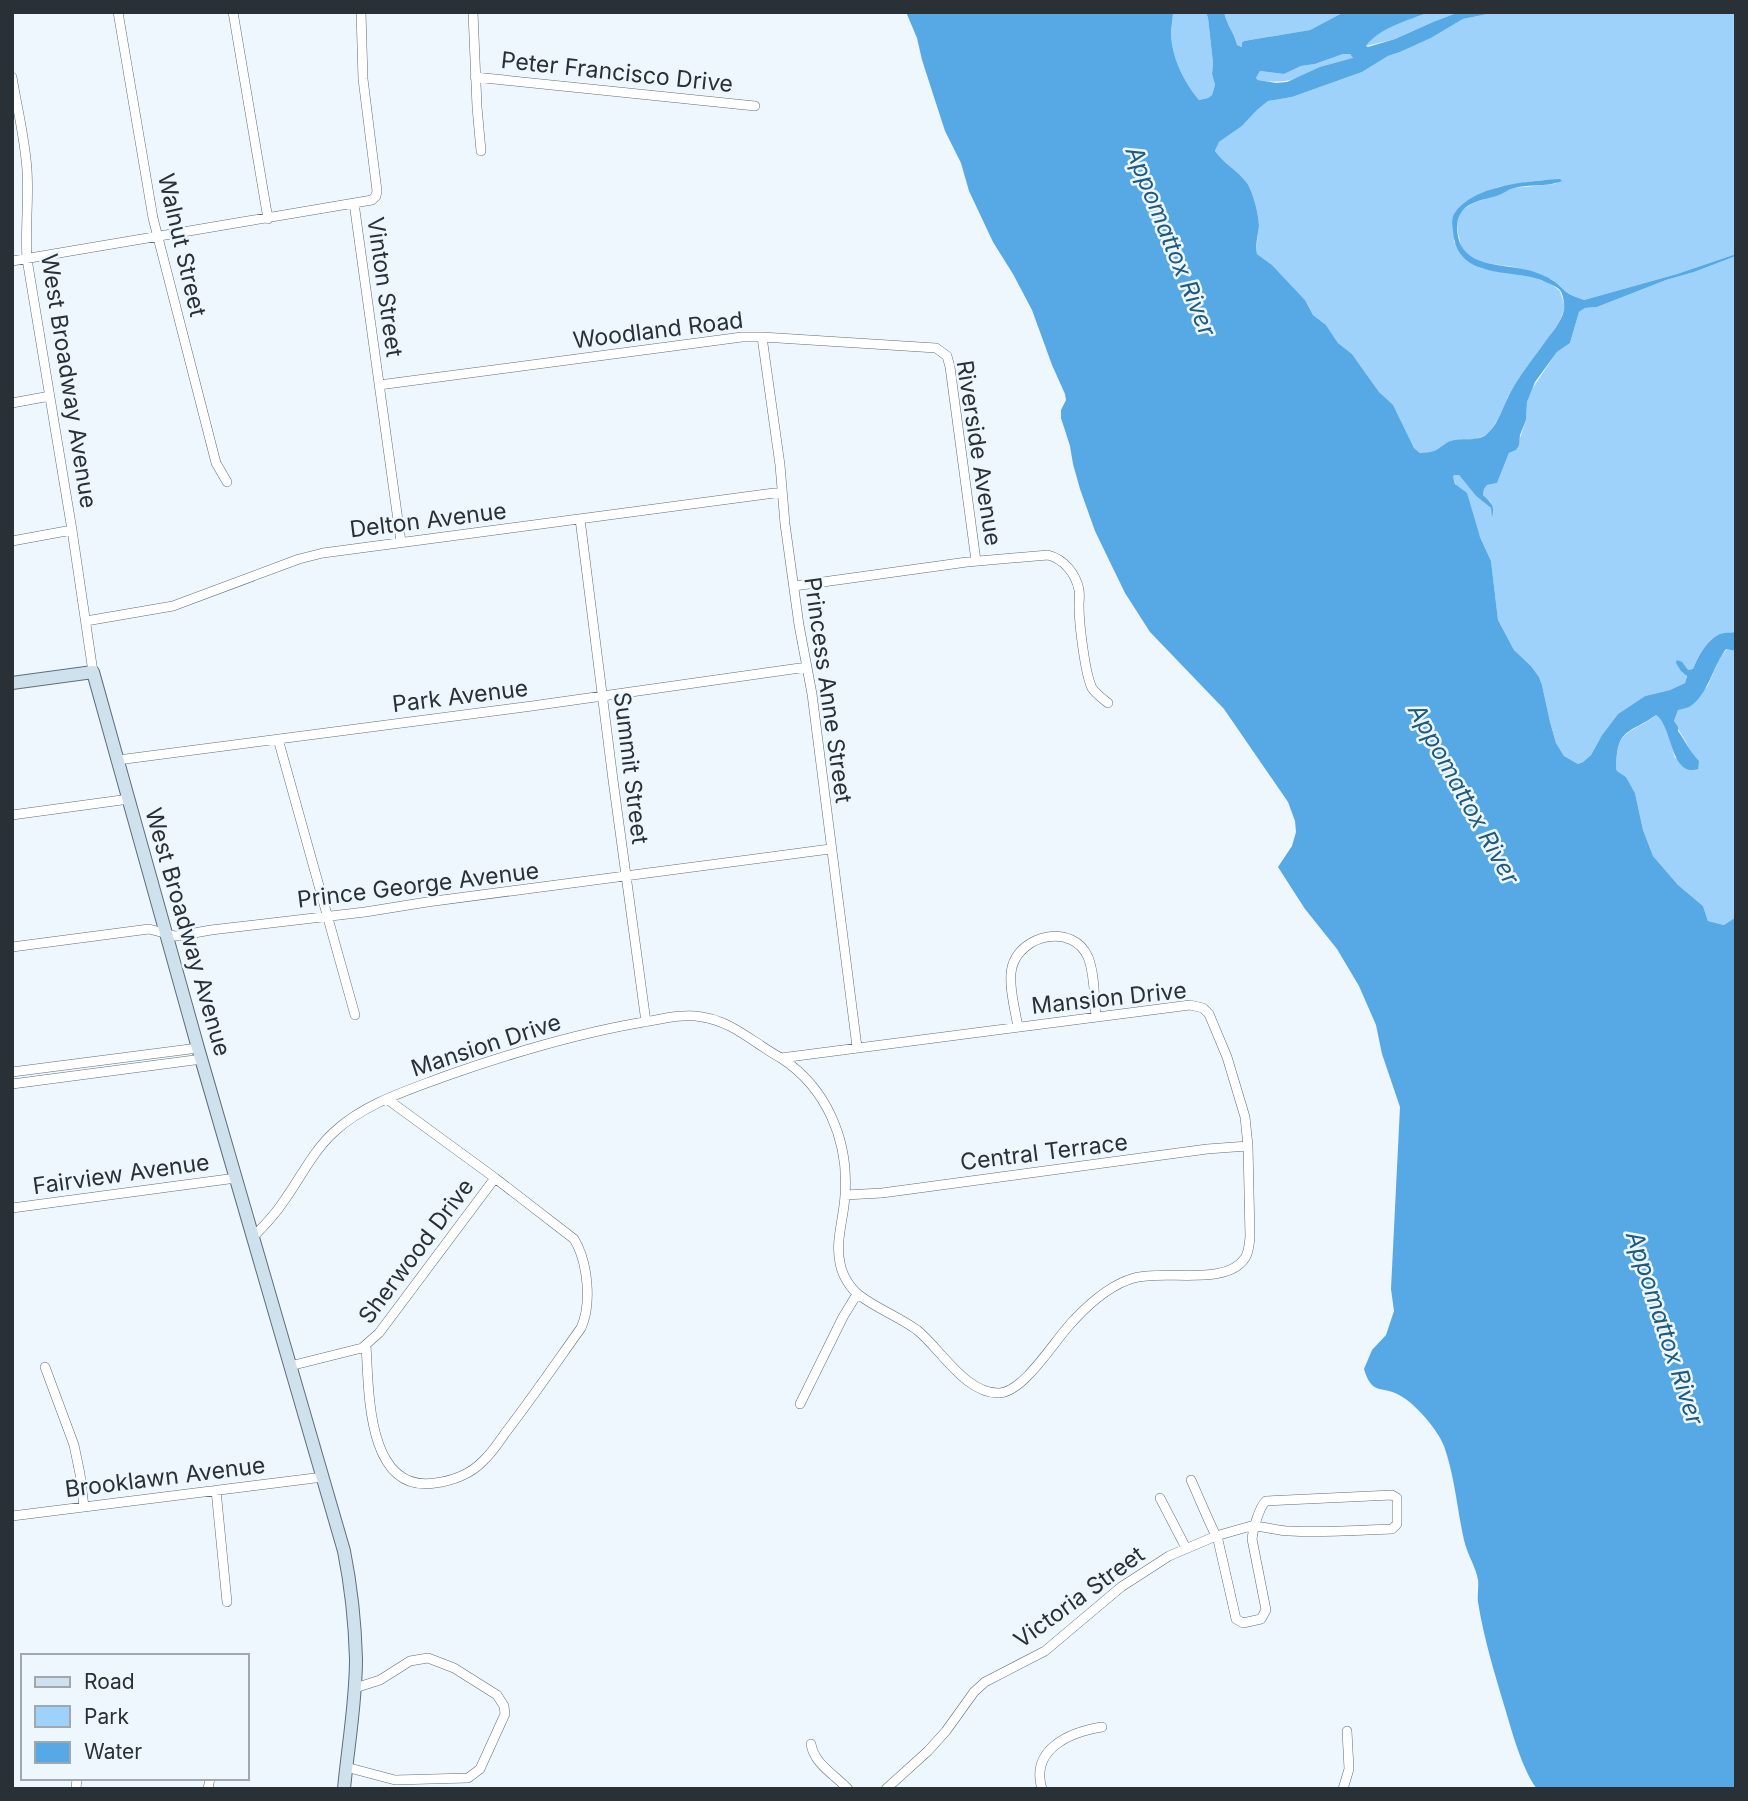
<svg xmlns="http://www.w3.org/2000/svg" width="1748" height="1801" font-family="Inter,sans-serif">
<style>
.green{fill:#9ed2fb}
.water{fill:#56a9e5;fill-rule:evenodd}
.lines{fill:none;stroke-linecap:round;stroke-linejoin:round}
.street-casing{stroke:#5d6e7c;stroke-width:10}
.secondary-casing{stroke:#5d6e7c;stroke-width:14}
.street{stroke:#fff;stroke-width:9}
.secondary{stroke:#d0e1ee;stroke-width:12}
.labels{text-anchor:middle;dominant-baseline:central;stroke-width:5;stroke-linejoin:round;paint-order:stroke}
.street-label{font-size:23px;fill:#293137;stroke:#eff7fe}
.water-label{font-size:24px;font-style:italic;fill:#1d5981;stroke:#eff7fe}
</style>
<rect width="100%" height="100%" fill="#eff7fe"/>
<path class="green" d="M 1173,12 L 1206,12 L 1208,18 L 1213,63 L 1212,74 L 1215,85 L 1212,95 L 1208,98 L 1199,100 C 1184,82 1172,58 1171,34 C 1171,27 1173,19 1173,12 Z
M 1224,12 L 1344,12 L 1310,30 L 1244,41 L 1242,47 L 1237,45 C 1234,32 1227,26 1224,12 Z
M 1429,12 L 1459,12 L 1433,22 L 1395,39 L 1366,46 C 1379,27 1408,21 1429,12 Z
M 1497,12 L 1736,12 L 1736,254 L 1677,274 L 1584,300 L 1569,294 L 1553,280 L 1514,267 L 1486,263 L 1470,258 L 1462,249 L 1458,233 L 1457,223 L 1460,213 L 1464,209 L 1473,203 L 1500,194 L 1513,188 L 1555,184 L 1561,180 L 1542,180 L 1498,187 L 1490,190 L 1455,212 L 1454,242 L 1480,268 L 1532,277 L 1551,284 L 1560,291 L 1565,307 L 1559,323 L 1520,377 L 1508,396 L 1501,415 L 1488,434 L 1477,439 L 1452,440 L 1433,452 L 1420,453 L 1414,448 L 1393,406 L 1379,392 L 1352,354 L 1338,343 L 1326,325 L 1313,315 L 1305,300 L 1272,265 L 1257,254 C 1256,244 1258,236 1259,226 C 1259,215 1253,192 1247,183 C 1237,170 1224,165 1215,151 L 1219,142 L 1242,126 L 1257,110 L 1268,101 L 1292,97 L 1362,72 L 1388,56 L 1400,52 L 1431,38 L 1463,19 Z
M 1343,54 L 1350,54 L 1353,58 L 1351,60 C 1340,63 1328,64 1318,69 C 1292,80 1288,84 1258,80 L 1256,78 L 1260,71 L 1284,74 L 1301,66 L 1315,64 Z
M 1736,256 L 1736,632 C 1731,633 1722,632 1718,635 C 1706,641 1698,657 1693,669 L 1688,670 L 1685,683 L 1670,690 L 1645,696 L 1618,714 L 1602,735 L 1591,755 L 1583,762 L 1578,764 L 1564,756 L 1556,743 L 1550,722 L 1542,685 L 1539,677 L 1531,666 L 1514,650 L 1498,620 L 1491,561 L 1452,476 L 1454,475 L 1459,475 L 1476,496 L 1491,508 L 1492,514 L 1491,502 L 1483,495 L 1484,489 L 1487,485 L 1497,483 L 1509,453 L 1516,450 L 1526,420 L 1527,402 L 1532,389 L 1557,352 L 1570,343 L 1579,312 L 1585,308 L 1597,307 L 1666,280 L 1694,272 Z
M 1727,649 L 1736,651 L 1736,917 L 1724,925 L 1708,921 L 1703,906 L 1678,885 L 1653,856 L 1643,830 L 1635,793 L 1626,777 L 1617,771 L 1616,768 C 1617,727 1629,736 1656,715 C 1669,724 1671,744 1675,758 L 1699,761 C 1692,755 1690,750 1686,742 C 1682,734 1677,729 1674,721 L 1678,710 L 1707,687 L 1721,656 Z"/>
<path class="water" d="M 906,12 L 1173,12 C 1173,19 1171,27 1171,34 C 1172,58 1184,82 1199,100 L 1208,98 L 1212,95 L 1215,85 L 1212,74 L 1213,63 L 1208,18 L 1206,12 L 1224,12 C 1227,26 1234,32 1237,45 L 1242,47 L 1242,43 L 1244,41 L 1310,30 L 1344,12 L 1429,12 C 1408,21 1380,27 1366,46 L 1368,47 L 1395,39 L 1433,22 L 1459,12 L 1497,12 L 1463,19 L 1431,38 L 1400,52 L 1388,56 L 1362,72 L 1292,97 L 1268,101 L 1257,110 L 1242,126 L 1219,142 L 1215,151 C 1224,164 1237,170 1247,183 C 1253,192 1259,215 1259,226 C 1258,236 1255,244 1257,254 L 1272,265 L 1305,300 L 1313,315 L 1326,325 L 1338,343 L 1352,354 L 1379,392 L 1393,405 L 1414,448 L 1420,453 C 1426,452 1431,453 1436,450 C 1442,447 1447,441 1454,440 C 1465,438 1481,442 1489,432 C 1499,422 1503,407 1509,395 C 1519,376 1533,359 1545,342 C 1552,332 1561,323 1564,310 C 1565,305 1563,294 1560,290 C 1555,285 1547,283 1541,280 C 1507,268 1457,280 1453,231 C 1452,224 1451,217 1456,211 C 1477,185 1529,181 1560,179 L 1562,181 C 1547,187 1530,184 1514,188 C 1509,189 1504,193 1499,195 C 1491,198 1482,199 1473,203 C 1462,208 1457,216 1457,228 C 1459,273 1507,261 1537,273 C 1542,275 1548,277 1552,280 C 1558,283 1563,290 1569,294 C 1573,296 1579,298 1584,300 L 1677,274 L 1736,254 L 1736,256 L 1694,272 L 1666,280 L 1597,307 L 1585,308 L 1579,312 L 1570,343 L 1557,352 L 1535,382 L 1527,402 L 1526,420 L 1520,435 L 1519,445 L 1516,450 L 1509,453 L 1497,483 L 1487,485 L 1484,489 L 1483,495 C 1491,502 1495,506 1492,517 L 1491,508 L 1476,496 L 1459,475 L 1454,475 L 1453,477 L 1455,484 L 1467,493 L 1480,537 L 1491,561 L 1498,620 L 1514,650 L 1531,666 L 1539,677 L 1542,685 L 1550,722 L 1556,743 L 1564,756 L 1578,764 L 1583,762 L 1591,755 L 1602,735 L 1618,714 L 1645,696 L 1670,690 L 1685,683 L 1687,676 L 1681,671 L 1676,663 L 1677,660 L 1682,662 L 1688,670 L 1693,669 C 1698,657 1706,641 1718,635 C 1722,632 1730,633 1736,632 L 1736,651 L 1726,649 C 1714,664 1707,697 1689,707 C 1686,708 1682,709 1678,710 L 1674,721 L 1678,727 L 1678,731 C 1686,742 1690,752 1699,761 L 1698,769 C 1670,778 1673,726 1656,715 C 1628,735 1617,727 1616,768 L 1617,771 L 1626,777 L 1635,793 L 1643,830 L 1653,856 L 1678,885 L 1703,906 L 1708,921 L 1724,925 L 1736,917 L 1734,987 L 1736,993 L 1736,1789 L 1537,1789 C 1524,1773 1513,1736 1507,1715 C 1496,1678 1484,1640 1478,1602 C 1477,1595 1479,1587 1478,1580 C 1476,1567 1467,1554 1464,1540 C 1457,1509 1455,1477 1444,1446 C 1438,1430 1415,1403 1399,1395 C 1381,1385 1372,1396 1364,1369 L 1372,1350 L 1386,1335 L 1394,1311 L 1391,1289 L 1400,1107 L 1382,1054 L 1376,1025 L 1359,986 L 1337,949 L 1305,909 L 1278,867 L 1292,846 L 1296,832 L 1295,821 L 1288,802 L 1224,709 L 1150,632 L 1125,593 L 1108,558 L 1095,531 L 1080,489 L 1073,464 L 1070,446 L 1061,418 L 1061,410 L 1066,400 L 1065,394 L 1052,365 L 1032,310 L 1013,274 L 993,242 L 969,191 L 961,163 L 945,131 L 922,60 L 917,38 ZM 1343,54 L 1350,54 L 1353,58 L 1320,67 L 1287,82 L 1276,83 L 1258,80 L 1256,78 L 1260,71 L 1284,74 L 1301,66 L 1315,64 Z"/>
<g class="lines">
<g class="street-casing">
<path id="street" d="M 118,12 L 153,218 L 216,463 L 227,482
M 233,12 L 268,219
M 473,12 L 477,107 L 481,151
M 12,77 C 17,107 25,139 27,170 C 29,200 25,229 27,259 L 72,530 L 93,672
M 475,77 L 755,106
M 354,203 L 401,542
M 12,261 L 372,200 L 376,196 L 377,191 L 363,79 L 361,12
M 762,337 L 780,465 L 785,524 L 799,625 L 812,694 L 857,1047
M 379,385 L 742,337 L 762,337 L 936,348 L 947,356 L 950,367 L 976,561
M 12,403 L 50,396
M 580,519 L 613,780 L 646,1022
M 12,541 L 72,530
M 794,586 L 967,562 L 1048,555 C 1064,559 1076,574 1079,590 C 1080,596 1079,601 1079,606 C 1079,623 1085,674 1092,688 C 1096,694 1103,699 1108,703
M 86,621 L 173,606 L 299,559 L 323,553 L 782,492
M 278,739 L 355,1015
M 118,760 L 532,706 L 807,667
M 12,815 L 129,799
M 12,947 L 149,929 L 175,936 L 183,935 L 211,930 L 365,912 L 427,902 L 830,849
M 1018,1027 C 1015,1010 1008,983 1012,967 C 1021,934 1073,923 1088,957 C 1095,975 1094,997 1096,1016
M 12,1072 L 198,1048
M 12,1084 L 202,1059
M 845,1195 L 882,1193 L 1207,1149 L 1248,1146
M 12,1208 L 236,1178
M 253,1237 C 263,1227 273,1217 281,1205 C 299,1181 312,1152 334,1132 C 364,1104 406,1091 443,1077 C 508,1054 570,1035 638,1023 C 659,1020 681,1013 702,1017 C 732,1021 755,1044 781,1058 L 1190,1005 L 1203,1008 L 1209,1014 L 1227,1057 L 1245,1117 L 1248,1146 L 1250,1237 C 1249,1245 1249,1252 1245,1258 C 1226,1287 1164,1269 1134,1278 C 1112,1284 1089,1304 1074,1320 C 1056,1338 1025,1391 1000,1393 C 966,1395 940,1348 917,1330 C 899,1317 876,1308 859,1295 C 850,1288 842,1275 840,1263 C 835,1241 844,1218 845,1195 C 849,1141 827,1088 781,1058
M 366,1345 C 369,1389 366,1494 435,1483 C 452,1481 471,1474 483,1461 C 492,1453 499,1442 506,1432 C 532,1398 556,1363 581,1328 C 592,1304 588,1262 574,1239 L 495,1178 L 387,1099
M 290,1366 L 362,1348 L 379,1333 L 495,1178
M 45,1367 L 74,1445 L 80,1474 L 84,1507
M 800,1404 L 843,1317 L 857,1294
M 216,1490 L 227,1602
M 1160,1498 L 1186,1548
M 12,1516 L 323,1477
M 811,1744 C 814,1764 835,1775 848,1789
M 346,1767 L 395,1780 L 468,1778 L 480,1769 L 505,1714 L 504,1706 L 497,1695 L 454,1668 L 428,1658 L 410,1661 L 380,1680 L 355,1688
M 76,1789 L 77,1778
M 208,1789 L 210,1778
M 886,1789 L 928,1751 L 946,1731 L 974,1692 L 985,1682 L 1045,1651 L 1121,1587 L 1169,1556 L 1216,1536 L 1251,1526 C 1265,1526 1277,1531 1290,1531 C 1324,1533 1358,1530 1392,1529 L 1397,1524 L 1397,1498 L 1392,1495 L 1266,1501 C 1259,1507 1253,1530 1252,1539 L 1266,1610 L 1261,1619 L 1243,1623 L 1236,1619 L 1218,1540 C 1208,1520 1200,1500 1191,1480
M 1042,1789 C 1030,1749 1070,1732 1102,1727
M 1343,1789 L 1349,1769 L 1347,1731"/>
</g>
<g class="secondary-casing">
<path id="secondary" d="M 12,683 L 93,672 L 198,1048 L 344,1551 C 351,1586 355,1622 356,1659 C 356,1702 348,1746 344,1789"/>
</g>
<use href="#street" class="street"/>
<use href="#secondary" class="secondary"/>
</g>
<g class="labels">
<g class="street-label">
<text transform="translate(617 72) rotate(6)">Peter Francisco Drive</text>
<text transform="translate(182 245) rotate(77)">Walnut Street</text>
<text transform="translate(385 287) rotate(82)">Vinton Street</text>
<text transform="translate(658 330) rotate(-7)">Woodland Road</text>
<text transform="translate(69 381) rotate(81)">West Broadway Avenue</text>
<text transform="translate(979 453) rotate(81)">Riverside Avenue</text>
<text transform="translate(428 520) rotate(-7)">Delton Avenue</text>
<text transform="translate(828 690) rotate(82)">Princess Anne Street</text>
<text transform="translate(460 696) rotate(-7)">Park Avenue</text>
<text transform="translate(631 768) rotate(83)">Summit Street</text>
<text transform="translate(418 885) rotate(-7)">Prince George Avenue</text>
<text transform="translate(188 932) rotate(74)">West Broadway Avenue</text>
<text transform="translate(1109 998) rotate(-6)">Mansion Drive</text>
<text transform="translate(486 1045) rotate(-18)">Mansion Drive</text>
<text transform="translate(1044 1152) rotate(-7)">Central Terrace</text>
<text transform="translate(121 1174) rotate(-8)">Fairview Avenue</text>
<text transform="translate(416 1251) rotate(-53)">Sherwood Drive</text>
<text transform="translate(165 1477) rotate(-7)">Brooklawn Avenue</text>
<text transform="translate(1079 1597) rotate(-36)">Victoria Street</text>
</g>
<g class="water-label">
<text transform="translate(1171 241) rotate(68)">Appomattox River</text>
<text transform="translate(1464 794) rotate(61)">Appomattox River</text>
<text transform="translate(1665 1328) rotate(72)">Appomattox River</text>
</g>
</g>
<rect width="1748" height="1801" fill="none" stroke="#293137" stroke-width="28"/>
<rect x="21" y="1654" width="228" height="126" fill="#eff7fe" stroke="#a0a8ae" stroke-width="2"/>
<rect x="35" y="1677" width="35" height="10" fill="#d0e1ee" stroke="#a0a8ae" stroke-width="2"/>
<text x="84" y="1689" font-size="21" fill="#293137">Road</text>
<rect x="35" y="1706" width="35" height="21" fill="#9ed2fb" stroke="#a0a8ae" stroke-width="2"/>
<text x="84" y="1724" font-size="21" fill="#293137">Park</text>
<rect x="35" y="1742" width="35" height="21" fill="#56a9e5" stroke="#a0a8ae" stroke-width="2"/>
<text x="84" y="1759" font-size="21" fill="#293137">Water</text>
</svg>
